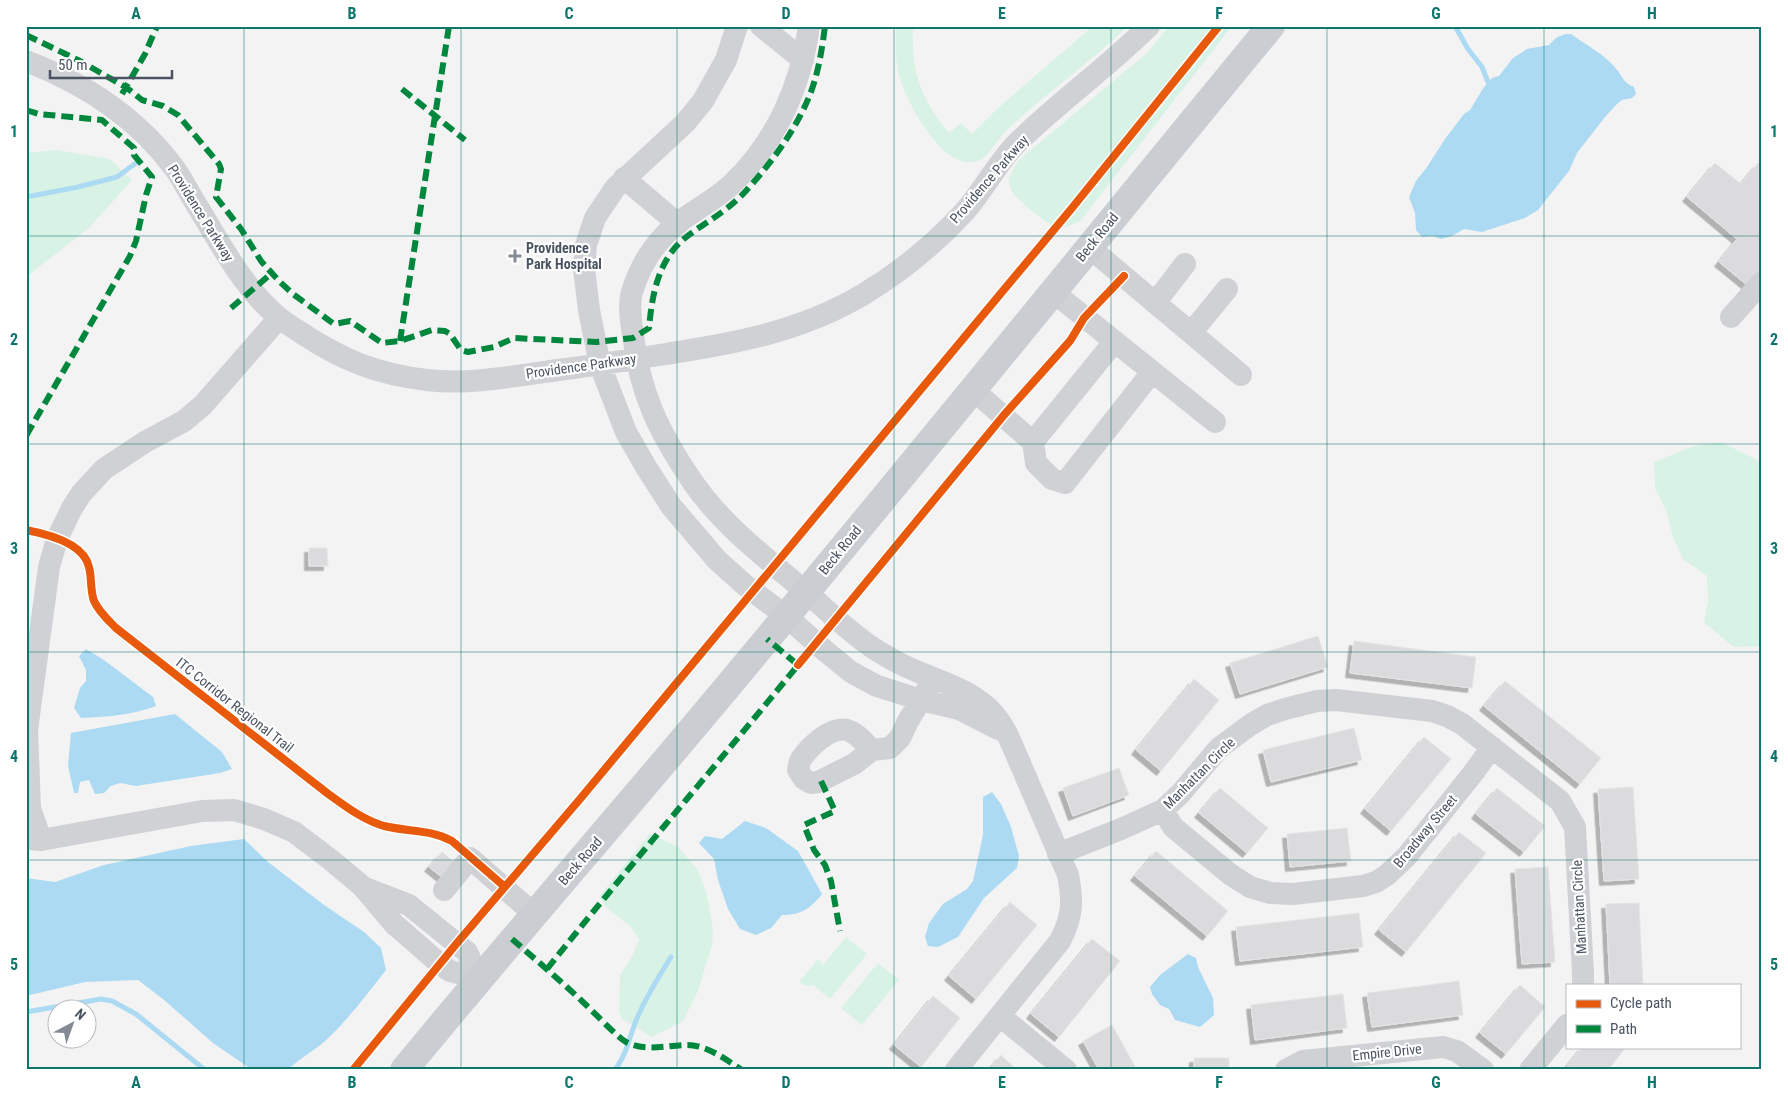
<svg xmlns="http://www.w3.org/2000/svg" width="1788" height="1096" font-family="'Roboto Condensed',sans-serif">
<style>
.green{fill:#d8f2e5}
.water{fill:#abdaf2}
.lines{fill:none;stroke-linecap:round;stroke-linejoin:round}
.stream{stroke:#abdaf2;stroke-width:5}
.building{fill:#dbdbdd;stroke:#e5e5e6;filter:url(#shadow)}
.minor{stroke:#cfd1d4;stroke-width:22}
.major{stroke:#caced2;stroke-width:28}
.quiet{stroke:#00873e;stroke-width:6;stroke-dasharray:12 6;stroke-linecap:butt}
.cycleway-casing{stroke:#fff;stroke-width:11}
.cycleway{stroke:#e8590c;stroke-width:8}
.grid{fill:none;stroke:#0f766e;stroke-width:1;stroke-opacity:0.55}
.poi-dot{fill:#858b94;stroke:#fff;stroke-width:2}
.labels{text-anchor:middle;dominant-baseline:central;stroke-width:4.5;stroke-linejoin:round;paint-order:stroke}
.street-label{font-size:14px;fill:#495361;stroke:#fff}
.poi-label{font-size:14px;font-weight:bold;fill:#495361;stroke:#fff;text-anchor:start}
.neatline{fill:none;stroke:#0f766e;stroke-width:2}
.grid-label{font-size:16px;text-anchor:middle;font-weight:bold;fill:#0f766e}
</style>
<defs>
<filter id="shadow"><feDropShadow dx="-4.5" dy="4.5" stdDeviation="0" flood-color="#0004"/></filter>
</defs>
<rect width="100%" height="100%" fill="#f4f3f3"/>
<path class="green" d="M 897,26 L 913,26 C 911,72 920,97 949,133 L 961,123 L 972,134 L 998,108 L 1093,26 L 1128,26 C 1089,64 1043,95 1004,133 C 996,141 989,157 978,161 C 945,173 908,105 900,79 C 895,62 895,44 897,26 Z
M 1169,26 L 1232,26 L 1081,220 C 1073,225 1065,229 1055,226 C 1046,224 1018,200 1012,192 C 1011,189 1009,184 1009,180 C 1010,172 1015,166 1020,159 L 1147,53 Z
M 56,150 L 110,159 L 132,180 L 89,228 L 26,277 L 26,153 Z
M 1721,442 L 1757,460 L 1762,465 L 1762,646 L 1734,647 L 1704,623 L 1708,601 L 1707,576 L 1683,559 L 1673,537 L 1666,510 L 1655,488 L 1654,462 L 1691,447 Z
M 650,833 L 679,848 L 697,869 L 706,891 L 713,929 L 712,945 L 698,991 L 683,1021 L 652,1037 L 622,1019 L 619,1012 L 620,975 L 632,957 L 639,939 L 630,926 L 608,909 L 599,897 Z
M 846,937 L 867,954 L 830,999 L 813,985 L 806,986 L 799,982 L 818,959 L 823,965 Z
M 878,963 L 899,980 L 862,1025 L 841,1008 Z"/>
<path class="water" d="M 1566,34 L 1571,34 C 1587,46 1605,54 1618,71 C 1623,78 1624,83 1634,87 L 1636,94 L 1632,98 L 1622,100 L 1617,104 L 1605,117 L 1577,153 L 1569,171 L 1553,191 L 1538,210 L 1525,218 L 1482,232 L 1464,229 L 1452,236 L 1441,239 L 1433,236 L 1422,237 L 1416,230 L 1415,213 L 1409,197 L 1416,181 L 1427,167 L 1445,139 L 1464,114 L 1470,110 L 1484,87 L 1492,78 L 1499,76 L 1513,58 L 1527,49 L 1549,45 L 1557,37 Z
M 86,649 L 104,660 L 153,697 L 156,706 C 133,715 106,717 81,718 L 74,708 L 80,688 L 86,681 L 86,670 L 79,656 Z
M 175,714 L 222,752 L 232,769 L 220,773 L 136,786 L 120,783 L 111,786 L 104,793 L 95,794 L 89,780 L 80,782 L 78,793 L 74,793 L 68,766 L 71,733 Z
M 992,792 L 1001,804 L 1011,827 L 1019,856 L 1017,868 L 984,898 L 958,937 L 938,947 L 928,946 L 925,937 L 929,923 L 943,904 L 967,889 L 973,881 L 983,835 L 983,797 Z
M 745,821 L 766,828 L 798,851 L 822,894 C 810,909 801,915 782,915 L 771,928 L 756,935 L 740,929 L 728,909 L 718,880 L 714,859 L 699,843 L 705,836 L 722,839 Z
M 244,839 L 268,862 L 324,905 L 364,932 L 381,948 L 386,970 C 367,994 348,1020 325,1041 C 313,1052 299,1058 288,1070 L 251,1069 L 213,1043 L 163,999 L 138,980 L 85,982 L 26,996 L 26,878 L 55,882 L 104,865 L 191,846 Z
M 1188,954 L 1196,958 L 1198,967 L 1213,998 L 1214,1015 L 1200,1027 L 1175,1020 L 1169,1009 L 1160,1005 L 1152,994 L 1150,987 L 1160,975 Z"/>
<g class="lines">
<path class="stream" d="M 1455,26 L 1468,49 L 1482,67 L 1488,82
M 26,197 L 78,187 L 117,177 L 136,163
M 26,1012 L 101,999 L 112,1001 L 136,1014 L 205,1070
M 615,1070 C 629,1050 629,1036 638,1016 C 647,995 659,976 671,957"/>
</g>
<path class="building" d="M 1715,163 L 1741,184 L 1758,163 L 1762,166 L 1762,267 L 1747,285 L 1719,262 L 1737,239 L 1687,197 Z
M 309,548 L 327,548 L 328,566 L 309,566 Z
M 1318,636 L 1328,667 L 1240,694 L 1230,663 Z
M 1354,641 L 1476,657 L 1472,688 L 1350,673 Z
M 1194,679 L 1219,700 L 1161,771 L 1136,750 Z
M 1505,681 L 1601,758 L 1580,784 L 1484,706 Z
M 1354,728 L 1362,760 L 1271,782 L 1263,750 Z
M 1424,737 L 1451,759 L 1391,831 L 1365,809 Z
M 1119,768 L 1129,795 L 1073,816 L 1063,788 Z
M 1633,787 L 1639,879 L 1604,881 L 1598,789 Z
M 1220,788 L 1268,828 L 1247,853 L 1199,813 Z
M 1497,788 L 1545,826 L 1524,852 L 1476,814 Z
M 1347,828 L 1351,861 L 1290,867 L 1287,834 Z
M 1459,832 L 1486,853 L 1406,952 L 1379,930 Z
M 1156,851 L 1228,911 L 1207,936 L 1135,876 Z
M 442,852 L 455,863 L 443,878 L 429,867 Z
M 1548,867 L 1555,962 L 1522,964 L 1515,869 Z
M 1010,902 L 1037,925 L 976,999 L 949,976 Z
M 1639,903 L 1643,985 L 1610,985 L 1606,904 Z
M 1359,913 L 1363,947 L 1240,961 L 1236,927 Z
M 1092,939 L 1120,961 L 1059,1037 L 1031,1014 Z
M 1459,981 L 1463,1015 L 1372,1027 L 1367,993 Z
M 1520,985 L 1545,1007 L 1506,1054 L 1480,1033 Z
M 1343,994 L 1347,1028 L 1255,1040 L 1251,1005 Z
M 933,996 L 960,1018 L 921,1067 L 894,1045 Z
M 1112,1025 L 1137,1070 L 1099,1070 L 1083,1041 Z
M 1582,1047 L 1626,1047 L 1608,1070 L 1564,1070 Z
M 1001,1055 L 1017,1070 L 989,1070 Z
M 1194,1058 L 1229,1058 L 1229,1070 L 1194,1070 Z"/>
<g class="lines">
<path class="minor" d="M 737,26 L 726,60 L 703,101 L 685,123 L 615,188 L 595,218 L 586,245 L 584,269 L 589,310 L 600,365 L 626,432 L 646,467 L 671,506 L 717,560 L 746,586 L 786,616 L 824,650 L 851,672 L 877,686 L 921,700 L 959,709 L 998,729
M 761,26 L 803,60
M 809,26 C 801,86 776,142 732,184 C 711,204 682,215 663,237 C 649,252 638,272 632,292 C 628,305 631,321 633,335 C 640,394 659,432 692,481 C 722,525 766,558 806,592 C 828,611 849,632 873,648 C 884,655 896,662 907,667 C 937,681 973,689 995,715 C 1005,727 1010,740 1016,754 L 1068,875 C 1073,901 1073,916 1060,941 L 956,1070
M 26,61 C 86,84 137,117 175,169 C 183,180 189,193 196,204 C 220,243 242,286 277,316 C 284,322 292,327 300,332 C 342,360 376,374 427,380 C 470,385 515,376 558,370 C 590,366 621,361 653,356 C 727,345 799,333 864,294 C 900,272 936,243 965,211 C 983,191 996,165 1015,145 C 1057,103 1107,68 1149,26
M 624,178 L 678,224
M 1089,247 L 1241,375
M 1052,291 L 1215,422
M 1155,303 L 1185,264
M 1731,317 L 1762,282
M 1191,333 L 1227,289
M 972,389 L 1033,442 L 1036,463 L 1052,479 L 1065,483 L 1152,372
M 1033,442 L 1114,342
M 872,750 C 865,743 857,733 847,730 C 831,726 810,746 801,759 C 799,762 799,766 798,770 L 804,779 L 811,783 L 818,782 L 854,764 L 872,750 L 890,748 L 900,738 L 908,721 L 928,688
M 1163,810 L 1173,827 L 1231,875 L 1250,887 L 1270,893 L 1293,894 L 1363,886 L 1376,882 L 1387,875 L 1407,856 L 1474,772 L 1492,747
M 27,839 L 41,840 L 202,811 L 234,810 L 264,819 L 294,832 L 331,860 L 362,886 L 394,924 L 440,964 L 450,971 L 479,978
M 41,840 L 30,808 L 27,730 L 49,567 L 57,539 L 72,508 L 81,494 L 104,469 L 145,442 L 184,421 L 203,405 L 279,318
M 1058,854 L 1121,829 L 1163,810 L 1181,793 L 1219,748 L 1250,725 L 1267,715 L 1285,709 L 1317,701 L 1336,700 L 1432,711 L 1447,716 L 1462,724 L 1560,801 L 1575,827 L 1583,973 L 1583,985
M 365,888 L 409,905 L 467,952 L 479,978
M 444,890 L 470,858 L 534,914
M 1000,1016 L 1066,1070
M 1286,1070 L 1303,1061 L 1443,1047 L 1457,1051 L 1483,1070
M 1530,1070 L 1567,1025"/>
<path class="major" d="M 404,1070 C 495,959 589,851 681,742 C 880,506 1074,265 1271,26"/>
<path class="quiet" d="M 26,35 L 80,61 L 127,88 L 142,100 L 163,106 L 178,115 L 219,164 L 221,169 L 216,197 L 241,229 L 261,261 L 279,281 L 293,294 L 334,324 L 350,321 L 382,343 L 400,341 L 432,330 L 445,331 L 450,334 L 461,350 L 468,352 L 494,347 L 514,338 L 596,342 L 633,338 L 649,328 C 652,295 658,260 685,238 C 704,223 726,212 743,194 C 769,166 794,133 809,97 C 818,75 822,50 825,26
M 402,89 L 465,140
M 122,94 L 145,54 L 157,26
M 26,110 L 39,114 L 102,120 L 134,148 L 134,155 L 152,177 L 146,195 L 136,241 L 130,256 L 26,436
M 231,308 L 272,273
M 400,341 L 449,26
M 821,781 L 835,811 L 804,825 L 814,850 L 825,865 L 831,881 L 840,931
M 512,939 C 536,960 561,981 584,1003 C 594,1012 616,1036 626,1042 C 645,1052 667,1045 687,1045 C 707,1045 725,1059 742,1070
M 547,969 C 629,866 715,767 798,665 L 767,639"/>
<g class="cycleway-casing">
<path id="cycleway" d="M 26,530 C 47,534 84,543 89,567 C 92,578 90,590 94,601 C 99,612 108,620 116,628 L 327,793 C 345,806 363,820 384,826 C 408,832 430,829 452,841 L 505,887
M 798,665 L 1004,415 L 1070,341 L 1084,318 L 1124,276
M 353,1070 L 457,943 L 580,799 L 1072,208 L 1219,26"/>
</g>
<use href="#cycleway" class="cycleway"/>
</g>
<path class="grid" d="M 244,26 L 244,1070M 461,26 L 461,1070M 677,26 L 677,1070M 894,26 L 894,1070M 1111,26 L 1111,1070M 1327,26 L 1327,1070M 1544,26 L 1544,1070M 26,236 L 1762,236M 26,444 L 1762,444M 26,652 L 1762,652M 26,860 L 1762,860"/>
<path class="poi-dot" d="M512.5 248.5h5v5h5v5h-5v5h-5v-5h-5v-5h5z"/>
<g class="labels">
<g class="street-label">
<text transform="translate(989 179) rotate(-49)">Providence Parkway</text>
<text transform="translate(201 213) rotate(58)">Providence Parkway</text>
<text transform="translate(1097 237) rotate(-51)">Beck Road</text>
<text transform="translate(581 366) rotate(-8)">Providence Parkway</text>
<text transform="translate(840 550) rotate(-51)">Beck Road</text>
<text transform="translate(235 705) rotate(38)">ITC Corridor Regional Trail</text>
<text transform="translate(1199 773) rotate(-45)">Manhattan Circle</text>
<text transform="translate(1425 831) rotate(-50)">Broadway Street</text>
<text transform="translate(580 861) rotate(-49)">Beck Road</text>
<text transform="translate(1579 907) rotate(-93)">Manhattan Circle</text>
<text transform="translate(1387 1052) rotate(-6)">Empire Drive</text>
</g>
<g class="poi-label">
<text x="526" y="248">Providence<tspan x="526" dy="16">Park Hospital</tspan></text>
</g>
</g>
<rect width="1788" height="1096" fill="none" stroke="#ffffff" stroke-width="55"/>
<rect x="1566" y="984" width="175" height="65" fill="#ffffff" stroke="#b6bac0"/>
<rect x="1576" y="1000" width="25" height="8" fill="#e8590c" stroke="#b6bac0"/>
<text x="1610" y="1008" font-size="15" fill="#495361">Cycle path</text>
<rect x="1576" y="1025" width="25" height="8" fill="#00873e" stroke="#b6bac0"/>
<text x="1610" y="1034" font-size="15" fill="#495361">Path</text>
<g transform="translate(72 1024) rotate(41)"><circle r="24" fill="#ffffff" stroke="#b6bac0"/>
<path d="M0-4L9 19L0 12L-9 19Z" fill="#858b94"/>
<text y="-8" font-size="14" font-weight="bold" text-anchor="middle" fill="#495361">N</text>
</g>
<path d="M50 70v8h122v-8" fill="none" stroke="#495361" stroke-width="2.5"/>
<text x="58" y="70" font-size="15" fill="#495361" stroke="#ffffff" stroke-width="4" paint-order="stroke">50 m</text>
<rect x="28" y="28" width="1732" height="1040" class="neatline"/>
<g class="grid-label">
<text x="136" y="19">A</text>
<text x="352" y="19">B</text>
<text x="569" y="19">C</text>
<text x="786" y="19">D</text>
<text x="1002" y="19">E</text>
<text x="1219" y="19">F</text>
<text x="1436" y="19">G</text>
<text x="1652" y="19">H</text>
<text x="14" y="137">1</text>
<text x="1774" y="137">1</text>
<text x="14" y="345">2</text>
<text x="1774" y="345">2</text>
<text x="14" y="554">3</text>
<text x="1774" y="554">3</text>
<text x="14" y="762">4</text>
<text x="1774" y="762">4</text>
<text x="14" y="970">5</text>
<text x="1774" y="970">5</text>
<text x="136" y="1088">A</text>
<text x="352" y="1088">B</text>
<text x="569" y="1088">C</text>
<text x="786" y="1088">D</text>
<text x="1002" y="1088">E</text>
<text x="1219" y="1088">F</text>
<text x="1436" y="1088">G</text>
<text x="1652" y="1088">H</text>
</g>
</svg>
